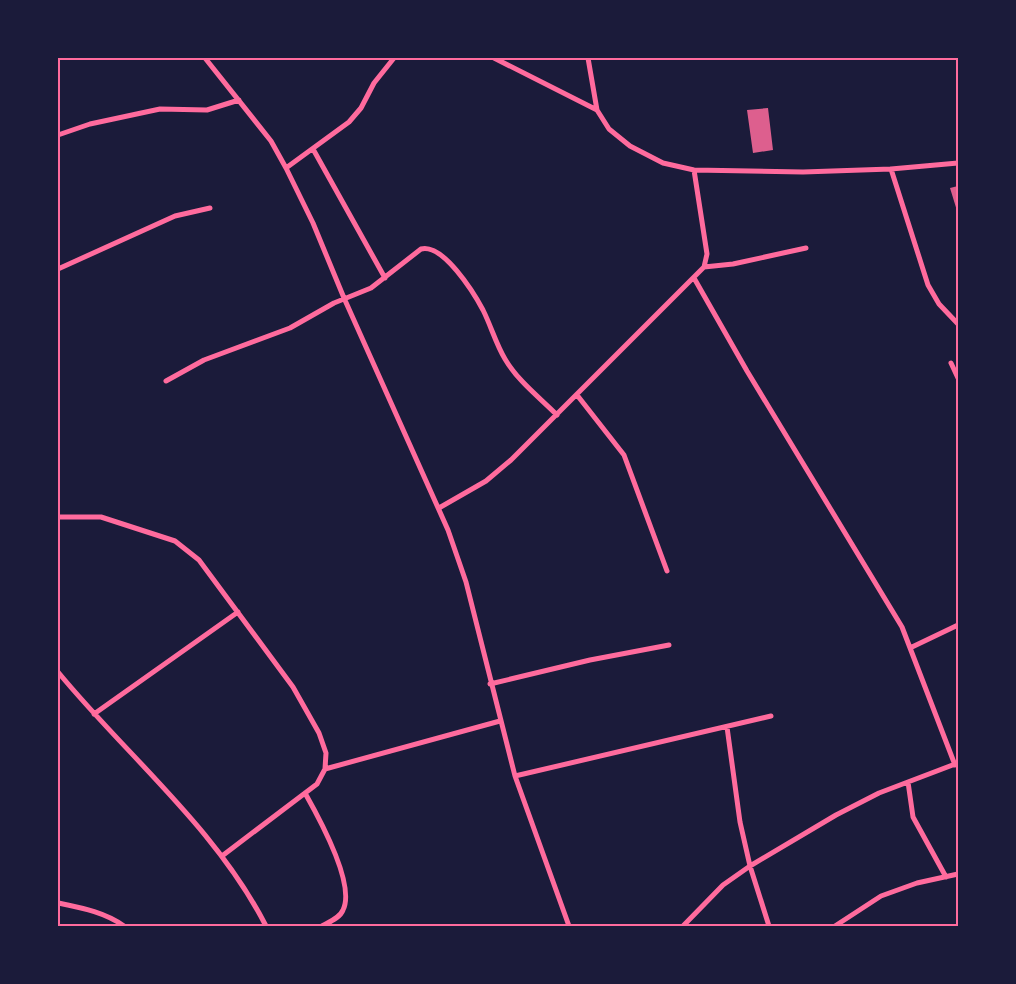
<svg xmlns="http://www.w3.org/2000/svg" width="1016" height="984" font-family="'PT Serif',serif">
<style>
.building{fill:#dd5f8e}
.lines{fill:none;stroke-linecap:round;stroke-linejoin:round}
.minor{stroke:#ff6b9d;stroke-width:5}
.neatline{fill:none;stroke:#ff6b9d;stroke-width:2}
</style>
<rect width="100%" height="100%" fill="#1b1b3a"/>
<path class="building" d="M 768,108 L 773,150 L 753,153 L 747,110 Z
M 958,186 L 958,214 L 950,188 Z"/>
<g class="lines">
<path class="minor" d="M 205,58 L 271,141 L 286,168 L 313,223 L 344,298 L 448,530 L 466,582 L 515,776 L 569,926
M 494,58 L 597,110
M 588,58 L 597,110 L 609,129 L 630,146 L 663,163 L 694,170 L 803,172 L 891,169 L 958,163
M 58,135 L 90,124 L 160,109 L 207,110 L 239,100
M 313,149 L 385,278
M 286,168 L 349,122 L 361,108 L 374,83 L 394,58
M 891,169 L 928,285 L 939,304 L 958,324
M 704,267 L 733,264 L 806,248
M 58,269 L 175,216 L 210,208
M 694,278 L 747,371 L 902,627 L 955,765
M 951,363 L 958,378
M 166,381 L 204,360 L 290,328 L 334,303 L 371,288 L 421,249 C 443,243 474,293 483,310 C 491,326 496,344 505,359 C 518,381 539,397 557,415
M 577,395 L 624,455 L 667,571
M 439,508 L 486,481 L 511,460 L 704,267 L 707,254 L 694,170
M 58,517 L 101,517 L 175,541 L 199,560 L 293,687 L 319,733 L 326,753 L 325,769 L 317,784 L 222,856
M 912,647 L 958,625
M 58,672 C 127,756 216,828 266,926
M 490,684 L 590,660 L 669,645
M 94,714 L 238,612
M 727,727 L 740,822 L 750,866 L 769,926
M 325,769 L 500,721
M 515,776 L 771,716
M 908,782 L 913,817 L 946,877
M 305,793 C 318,816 356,884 343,910 C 340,918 329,922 322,926
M 58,903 C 82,908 104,912 124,926
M 683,926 L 723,885 L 750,866 L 836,815 L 879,793 L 958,763
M 835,926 L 881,896 L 917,883 L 958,874"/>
</g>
<rect width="1016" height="984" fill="none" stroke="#1b1b3a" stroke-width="118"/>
<rect x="59" y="59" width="898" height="866" class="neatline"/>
</svg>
